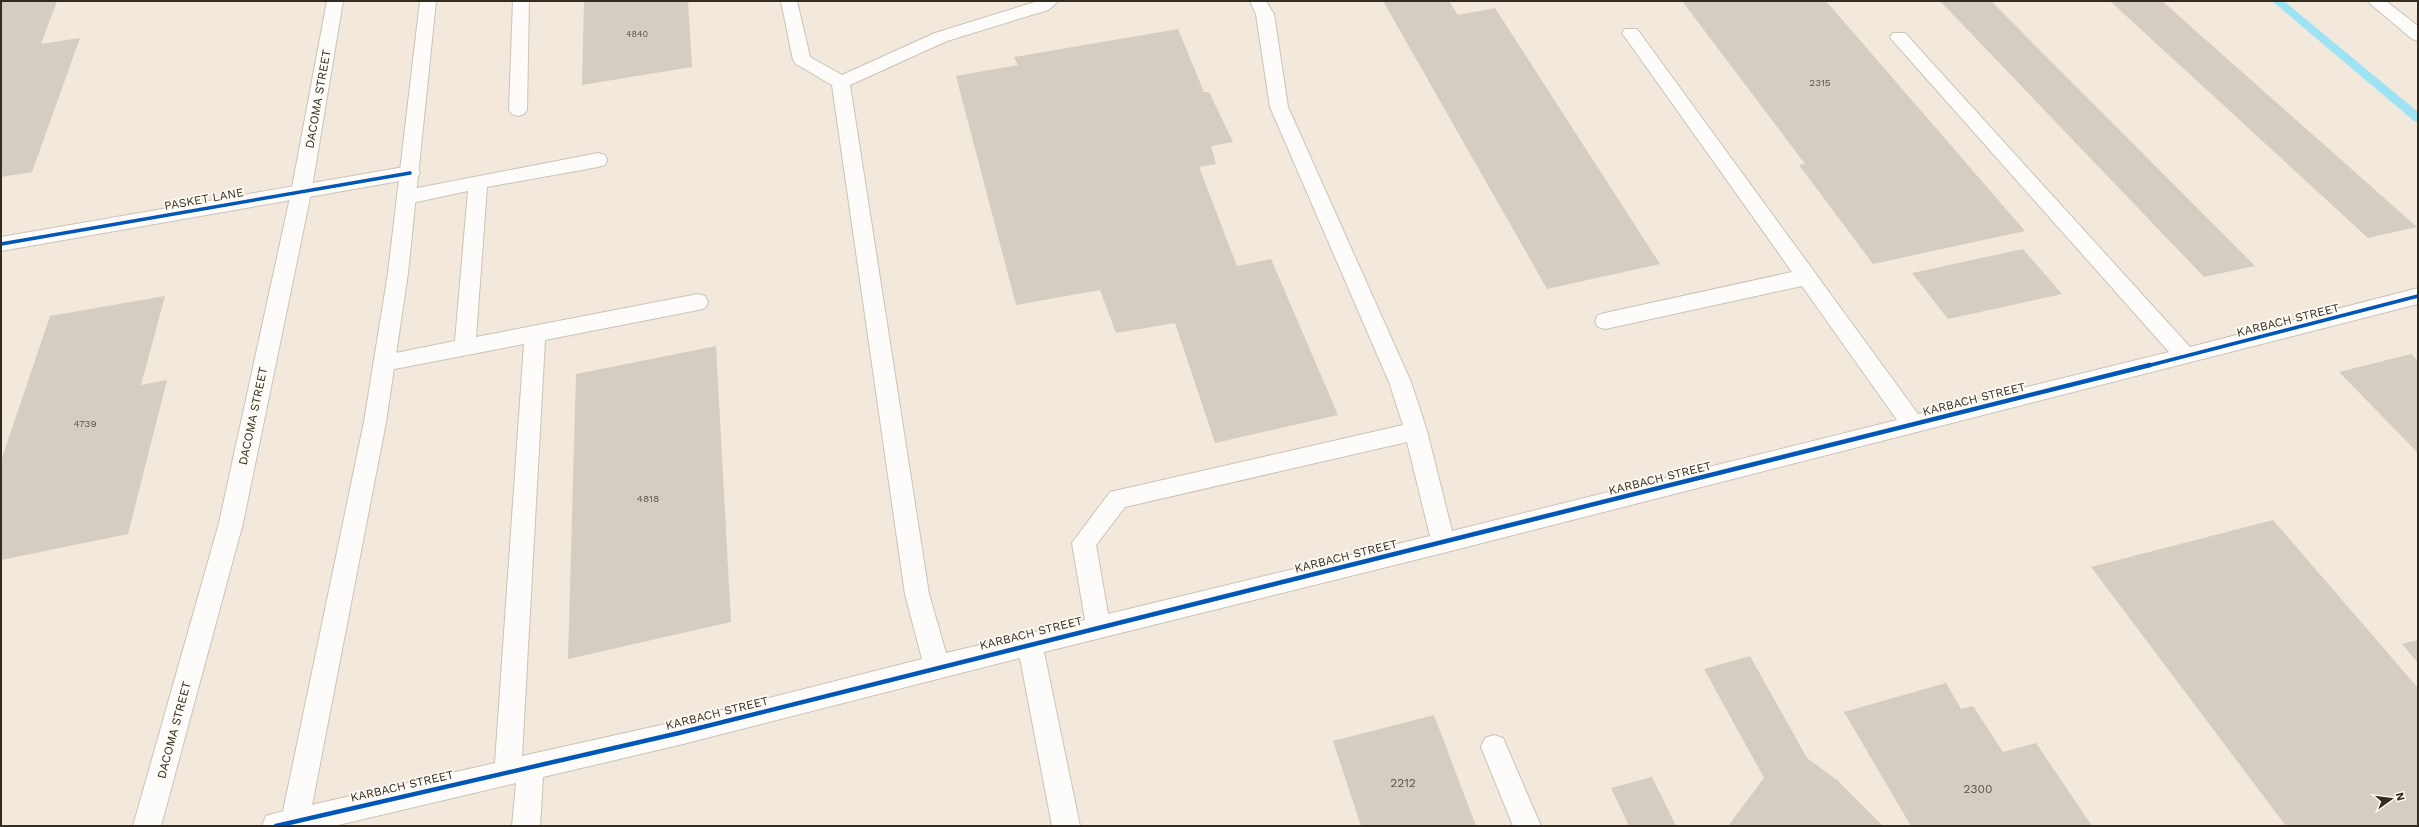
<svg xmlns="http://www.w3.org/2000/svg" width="2419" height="827" font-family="'Work Sans',sans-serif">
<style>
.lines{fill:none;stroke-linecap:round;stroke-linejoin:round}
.stream{fill:#9ee3f4;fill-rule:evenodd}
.building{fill:#d5cdc2}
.minor-casing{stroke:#cbc3b8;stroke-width:2}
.major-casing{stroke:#cbc3b8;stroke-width:2}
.minor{fill:#fdfcfa;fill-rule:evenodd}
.major{fill:#fdfcfa;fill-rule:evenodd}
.cycleway-far1-casing{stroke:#fefaf4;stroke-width:5.5}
.cycleway-casing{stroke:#fefaf4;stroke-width:7}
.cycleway-far1{stroke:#0057b8;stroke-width:3.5}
.cycleway{stroke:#0057b8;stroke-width:4.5}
.labels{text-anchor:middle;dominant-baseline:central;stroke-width:3.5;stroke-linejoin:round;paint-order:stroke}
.far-number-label{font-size:9px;fill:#5c5448}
.number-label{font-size:10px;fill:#5c5448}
.street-label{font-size:12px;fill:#332b1f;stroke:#fefaf4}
.near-number-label{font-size:12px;fill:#5c5448}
</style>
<rect width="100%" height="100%" fill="#f2e9dc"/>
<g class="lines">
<path class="stream" d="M 2272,1 L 2284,1 L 2418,112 L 2418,122 L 2414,121 Z"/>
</g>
<path class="building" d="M 1,1 L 57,1 L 41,44 L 80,38 L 32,172 L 1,177 Z
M 584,1 L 688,1 L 692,67 L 582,85 Z
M 1383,1 L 1449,1 L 1458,15 L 1495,8 L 1660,264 L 1547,289 Z
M 1682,1 L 1826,1 L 2025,231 L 1873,264 L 1799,165 L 1805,164 Z
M 1940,1 L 1991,1 L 2255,266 L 2204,277 Z
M 2110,1 L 2162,1 L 2417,227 L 2368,238 Z
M 1178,29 L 1204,92 L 1209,92 L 1233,142 L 1211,146 L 1216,164 L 1199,167 L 1237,266 L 1271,259 L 1338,415 L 1215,443 L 1175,323 L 1116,333 L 1100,290 L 1016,305 L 956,76 L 1018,65 L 1014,57 Z
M 2023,249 L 2062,294 L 1948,319 L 1912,273 Z
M 165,296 L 141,385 L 167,380 L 128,534 L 1,560 L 1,461 L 50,316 Z
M 716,346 L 731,622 L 568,659 L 576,374 Z
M 2411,354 L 2418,361 L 2418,453 L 2339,372 Z
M 2273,520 L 2418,688 L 2418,826 L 2286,826 L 2091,567 Z
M 2418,640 L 2418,663 L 2402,644 Z
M 1750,656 L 1807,758 L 1837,780 L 1883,826 L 1728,826 L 1764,778 L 1704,669 Z
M 1946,683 L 1961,709 L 1973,706 L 2003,752 L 2036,743 L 2092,826 L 1911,826 L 1844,712 Z
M 1434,715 L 1476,826 L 1361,826 L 1333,741 Z
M 1652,777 L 1676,826 L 1629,826 L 1611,788 Z"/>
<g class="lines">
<g class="minor-casing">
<path id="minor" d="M 513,1 L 529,1 L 527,110 L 524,114 L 518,116 L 512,114 L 509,110 Z
M 781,1 L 797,1 L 810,57 L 842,75 L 935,33 L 1038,1 L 1059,1 L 1048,10 L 947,41 L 850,85 L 929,594 L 946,653 L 1085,620 L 1072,543 L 1110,492 L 1403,425 L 1389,382 L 1270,107 L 1256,14 L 1250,1 L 1266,1 L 1274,14 L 1288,107 L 1411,382 L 1427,431 L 1452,531 L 1897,420 L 1802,286 L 1605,329 L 1598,327 L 1595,321 L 1598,315 L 1605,313 L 1792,272 L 1625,37 L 1622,33 L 1625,29 L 1637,29 L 1918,414 L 2169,352 L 1893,41 L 1890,37 L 1893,33 L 1905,33 L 2190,347 L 2418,288 L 2418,304 L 1443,553 L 1044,652 L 1080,826 L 1052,826 L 1020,658 L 679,745 L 543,777 L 540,826 L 512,826 L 516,783 L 334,826 L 262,826 L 266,816 L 276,813 L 495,763 L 524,344 L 384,371 L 376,369 L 373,363 L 376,357 L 455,341 L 468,191 L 407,204 L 400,202 L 397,197 L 400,192 L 407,190 L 598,153 L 605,155 L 607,160 L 605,165 L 598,167 L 487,187 L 476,337 L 698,294 L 705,296 L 708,302 L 705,308 L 698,310 L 545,340 L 522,756 L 679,721 L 922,659 L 905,594 L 832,85 L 796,64 L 793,60 ZM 1407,442 L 1430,536 L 1108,614 L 1096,545 L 1125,507 Z
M 2367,1 L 2386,1 L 2418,26 L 2418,41 L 2412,39 Z
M 410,166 L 417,168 L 420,173 L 417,178 L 1,251 L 1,237 Z
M 1494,735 L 1503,738 L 1541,826 L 1513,826 L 1481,747 L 1485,738 Z"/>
</g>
<g class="major-casing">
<path id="major" d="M 327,1 L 343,1 L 311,193 L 243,523 L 161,826 L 133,826 L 219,523 L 291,193 Z
M 420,1 L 436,1 L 408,273 L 386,422 L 308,826 L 280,826 L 364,422 L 388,273 Z"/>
</g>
<use href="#minor" class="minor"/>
<use href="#major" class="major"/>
<g class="cycleway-far1-casing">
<path id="cycleway-far1" d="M 1,244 L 410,173
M 2147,366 L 2418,296"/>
</g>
<g class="cycleway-casing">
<path id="cycleway" d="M 276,826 L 679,733 L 2150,365"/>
</g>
<use href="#cycleway-far1" class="cycleway-far1"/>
<use href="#cycleway" class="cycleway"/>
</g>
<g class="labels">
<g class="far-number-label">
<text x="637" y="34">4840</text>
</g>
<g class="number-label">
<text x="1820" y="82">2315</text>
<text x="85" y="423">4739</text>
<text x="648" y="498">4818</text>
</g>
<g class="street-label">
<text transform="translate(318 99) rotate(-80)">DACOMA STREET</text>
<text transform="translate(204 199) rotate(-10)">PASKET LANE</text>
<text transform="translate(2288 320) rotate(-14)">KARBACH STREET</text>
<text transform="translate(1974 399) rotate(-14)">KARBACH STREET</text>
<text transform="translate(253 416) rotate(-78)">DACOMA STREET</text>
<text transform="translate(1660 478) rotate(-14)">KARBACH STREET</text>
<text transform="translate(1346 556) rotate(-14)">KARBACH STREET</text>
<text transform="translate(1031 633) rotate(-14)">KARBACH STREET</text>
<text transform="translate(717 713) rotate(-14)">KARBACH STREET</text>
<text transform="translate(174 730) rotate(-75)">DACOMA STREET</text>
<text transform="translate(402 786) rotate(-13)">KARBACH STREET</text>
</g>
<g class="near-number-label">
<text x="1403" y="783">2212</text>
<text x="1978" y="789">2300</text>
</g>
</g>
<rect width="2419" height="827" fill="none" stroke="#332b1f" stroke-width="4"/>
<g transform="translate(2391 799) rotate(76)" stroke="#fefaf4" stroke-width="3" paint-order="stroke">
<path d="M0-3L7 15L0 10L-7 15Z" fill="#332b1f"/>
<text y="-6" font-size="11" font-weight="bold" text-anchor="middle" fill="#332b1f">N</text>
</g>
</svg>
